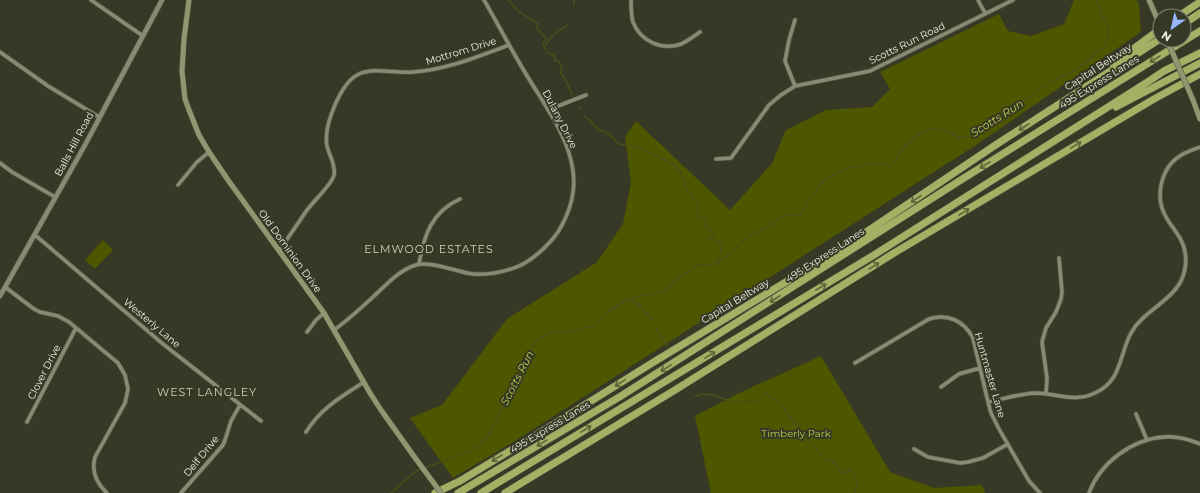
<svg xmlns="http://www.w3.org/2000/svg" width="1200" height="493" font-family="Montserrat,sans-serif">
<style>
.green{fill:#4e5600}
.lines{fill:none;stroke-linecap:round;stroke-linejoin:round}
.stream{stroke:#484f18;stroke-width:1.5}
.minor-casing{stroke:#535644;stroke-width:5}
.tertiary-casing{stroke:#535644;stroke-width:6}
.secondary-casing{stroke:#535644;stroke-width:6}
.motorway-casing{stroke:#535644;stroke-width:8}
.minor{stroke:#878b74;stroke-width:3.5}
.tertiary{stroke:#878b74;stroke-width:4.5}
.secondary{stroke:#909670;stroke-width:5}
.motorway{stroke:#a5b065;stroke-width:7}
.secondary-bridge-casing{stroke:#535644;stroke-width:6;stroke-linecap:butt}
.secondary-bridge{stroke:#909670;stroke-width:5}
.oneway{stroke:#5d633b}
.labels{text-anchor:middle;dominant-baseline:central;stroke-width:4;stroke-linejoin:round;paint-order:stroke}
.street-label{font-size:10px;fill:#ebeee1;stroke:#363925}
.park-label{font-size:10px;fill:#bbcb42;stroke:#363925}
.water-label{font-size:11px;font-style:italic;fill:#bccc44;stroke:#363925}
.neighbourhood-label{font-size:11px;letter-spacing:1px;fill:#cdd2b9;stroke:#363925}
</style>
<rect width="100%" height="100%" fill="#363925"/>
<path class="green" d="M 1074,0 L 1136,0 L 1139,4 L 1141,32 L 976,145 L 515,441 L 453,478 L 410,418 L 442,405 L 507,319 L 597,262 L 623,224 L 631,182 L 625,137 L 636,121 L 730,210 L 772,163 L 786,130 L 826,110 L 872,107 L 890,89 L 880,72 L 999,14 L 1008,31 L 1031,36 L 1064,24 Z
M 103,240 L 113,250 L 95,269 L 85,260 Z
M 821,356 L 890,472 L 934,488 L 982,485 L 985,493 L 711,493 L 695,416 L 737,394 Z"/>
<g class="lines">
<path class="stream" d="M 509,0 C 515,11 528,17 538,24 L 536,27 L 546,39 L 543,43 L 547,53 L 554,55 L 555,60 L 559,62 L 562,67 L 560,72 C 567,79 567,86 572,94
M 574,0 L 574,5
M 544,47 L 552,36 L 567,25
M 578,107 L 581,109
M 584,116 L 591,121 L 597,129 L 606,132 L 619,144 L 634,146 L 660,157 L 674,165 L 676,169 L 681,172 L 681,177 L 684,179 L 685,189 L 692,194 L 692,198 L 697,202 L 699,215 L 706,220 L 705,224 L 709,228 L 709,230 L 714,233 L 714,235 L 709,236 L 709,238 L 710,240 L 714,239 L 723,244 L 717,263
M 629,299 L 639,305 L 653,320
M 655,326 L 667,346
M 695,396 L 704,394 L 714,395 L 732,402 L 747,401 L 755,403 L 765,393 L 782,406 L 811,444 L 825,459 L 830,460 L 835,463 L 839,472 L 844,473 L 849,470 C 860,479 857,481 855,493
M 391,493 L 416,471 L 472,450 L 482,443 L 493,428 L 503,405 L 517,382 L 535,342 L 551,332 L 573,331 L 594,326 L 607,312 L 628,299 L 665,291 L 679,278 L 698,265 L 717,264 L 749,236 L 766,228 L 785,215 L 800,216 L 810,198 L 825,179 L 843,170 L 865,164 L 891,165 L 905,146 L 919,134 L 932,128 L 947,131 L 960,138 L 974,135 L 1052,81 L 1077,69 L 1107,44 L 1108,29 L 1096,0"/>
<g class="minor-casing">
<path id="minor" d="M 91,0 L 143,36
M 631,0 C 631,7 631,15 633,22 C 640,41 662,51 681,44 C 688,41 694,36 700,32
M 978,0 L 985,13
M 0,52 L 48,86 L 99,117
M 795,86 L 785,61 L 789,40 L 795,20
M 548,110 L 586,95
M 716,159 L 731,158 L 769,105 L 781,95 L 795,86 L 870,71 L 1013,0
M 0,163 L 12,172 L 55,197
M 178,185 L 197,162 L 209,152
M 35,235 L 163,344 L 261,421
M 279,251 C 288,238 296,226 305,213 C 311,203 332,185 334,175 C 336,165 329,155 327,146 C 323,126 341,82 359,74 C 375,67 396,74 413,72 C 446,70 479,56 509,45
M 419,264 C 424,236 431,212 460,199
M 5,287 L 34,309 L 40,312 L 58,316 L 69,322 L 118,363 L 125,375 L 128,389 L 125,403 L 95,457 C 91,472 96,483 107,493
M 334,330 C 348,320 360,309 373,297 C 386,285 399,270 416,265 C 428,261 454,270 467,273 C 482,276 499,273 514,268 C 530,263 549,245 558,232 C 569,214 576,192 573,171 C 569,138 546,107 529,79 C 513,53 499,26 484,0
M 307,332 L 316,320 L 324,313
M 855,363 L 929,319 C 948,313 964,321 973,338 L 988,402 L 991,413 L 999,429 L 1029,481 L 1040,493
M 941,387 L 959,374 L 980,368
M 1046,394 L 1047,378 L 1042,342 L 1046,328 L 1056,312 L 1061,299 L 1062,292 L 1059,258
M 988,402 C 1003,399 1019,394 1035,393 C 1055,393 1075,403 1095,393 C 1122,381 1119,355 1131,333 C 1144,309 1177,300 1184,273 C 1188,258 1185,244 1176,232 C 1173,227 1169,223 1166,217 C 1154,196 1161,166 1183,154 C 1188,151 1195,149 1200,147
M 1136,414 L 1147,440
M 27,422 L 76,328
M 306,432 C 321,408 341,397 364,382
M 914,449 L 928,457 L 960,463 L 968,462 L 983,458 L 1008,444
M 181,493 L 223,445 L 225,440 L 231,421 L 240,405
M 1089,493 C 1100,463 1132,439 1164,437 C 1177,436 1188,439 1200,444"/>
</g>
<g class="tertiary-casing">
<path id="tertiary" d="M 0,296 L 85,145 L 162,0"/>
</g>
<g class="secondary-casing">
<path id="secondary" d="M 189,0 L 184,39 L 182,71 L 185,99 L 189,110 L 199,135 L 209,152 L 228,180 L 324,313 L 370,393 L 381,410 L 413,455
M 1149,0 L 1160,25
M 1193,100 L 1200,119"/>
</g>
<g class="motorway-casing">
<path id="motorway" d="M 1179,16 L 1200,2
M 1184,24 L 1200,13
M 1113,64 L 1160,29
M 1116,107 L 1200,63
M 435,493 L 460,481 L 546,429 L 657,360 L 847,245 L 994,146 L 1160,39
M 458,493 L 621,396 L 964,178 L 1200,31
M 481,493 L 874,255 L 1146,83 L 1164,71 L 1200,53
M 505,493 L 675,390 L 894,253 L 1154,99 L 1200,74"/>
</g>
<use href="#minor" class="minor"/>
<use href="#tertiary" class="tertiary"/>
<use href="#secondary" class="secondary"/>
<use href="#motorway" class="motorway"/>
<g class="secondary-bridge-casing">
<path id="secondary-bridge" d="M 1167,40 L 1193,100
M 413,455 L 441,493"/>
</g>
<use href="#secondary-bridge" class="secondary-bridge"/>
</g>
<defs><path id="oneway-shaft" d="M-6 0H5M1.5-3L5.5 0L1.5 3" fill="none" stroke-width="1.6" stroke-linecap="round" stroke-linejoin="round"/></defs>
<g class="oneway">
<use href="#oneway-shaft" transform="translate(1155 59) rotate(148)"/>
<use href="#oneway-shaft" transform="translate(1024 127) rotate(147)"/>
<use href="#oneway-shaft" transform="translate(1076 145) rotate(-31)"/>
<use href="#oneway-shaft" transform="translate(985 165) rotate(148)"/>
<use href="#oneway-shaft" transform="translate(916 199) rotate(146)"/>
<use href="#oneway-shaft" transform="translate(964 212) rotate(-31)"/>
<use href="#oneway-shaft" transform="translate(874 266) rotate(-32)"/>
<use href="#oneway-shaft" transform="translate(821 287) rotate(-31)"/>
<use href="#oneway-shaft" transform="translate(775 299) rotate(147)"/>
<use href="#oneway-shaft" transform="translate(710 355) rotate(-31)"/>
<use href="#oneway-shaft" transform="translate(666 368) rotate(148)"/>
<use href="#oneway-shaft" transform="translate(620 383) rotate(148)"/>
<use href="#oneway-shaft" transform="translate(586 429) rotate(-31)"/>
<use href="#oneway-shaft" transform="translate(542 443) rotate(149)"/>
<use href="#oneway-shaft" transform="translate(497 458) rotate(149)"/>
</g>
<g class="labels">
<g class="street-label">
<text transform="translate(907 43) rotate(-26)">Scotts Run Road</text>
<text transform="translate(461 51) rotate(-17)">Mottrom Drive</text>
<text transform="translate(1098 67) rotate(-33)">Capital Beltway</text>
<text transform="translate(1099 82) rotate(-32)">495 Express Lanes</text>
<text transform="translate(560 119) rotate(63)">Dulany Drive</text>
<text transform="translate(74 144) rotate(-62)">Balls Hill Road</text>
<text transform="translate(290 251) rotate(54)">Old Dominion Drive</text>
<text transform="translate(825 255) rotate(-33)">495 Express Lanes</text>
<text transform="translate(735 301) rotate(-31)">Capital Beltway</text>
<text transform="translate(152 323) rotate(40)">Westerly Lane</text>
<text transform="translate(44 372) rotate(-63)">Clover Drive</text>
<text transform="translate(990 375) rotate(74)">Huntmaster Lane</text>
<text transform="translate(550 427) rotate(-31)">495 Express Lanes</text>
<text transform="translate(201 456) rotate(-51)">Delf Drive</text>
</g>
<g class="park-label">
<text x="796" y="433">Timberly Park</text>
</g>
<g class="water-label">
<text transform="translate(997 118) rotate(-32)">Scotts Run</text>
<text transform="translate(517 378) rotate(-63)">Scotts Run</text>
</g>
<g class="neighbourhood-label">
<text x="429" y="249">ELMWOOD ESTATES</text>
<text x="207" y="392">WEST LANGLEY</text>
</g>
</g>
<g transform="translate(1172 28) rotate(214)"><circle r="19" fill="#363925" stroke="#7e8170"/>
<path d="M0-3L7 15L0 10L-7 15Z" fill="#97b6fd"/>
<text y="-6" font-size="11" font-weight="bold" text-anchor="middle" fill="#ebeee1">N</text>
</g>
</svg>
